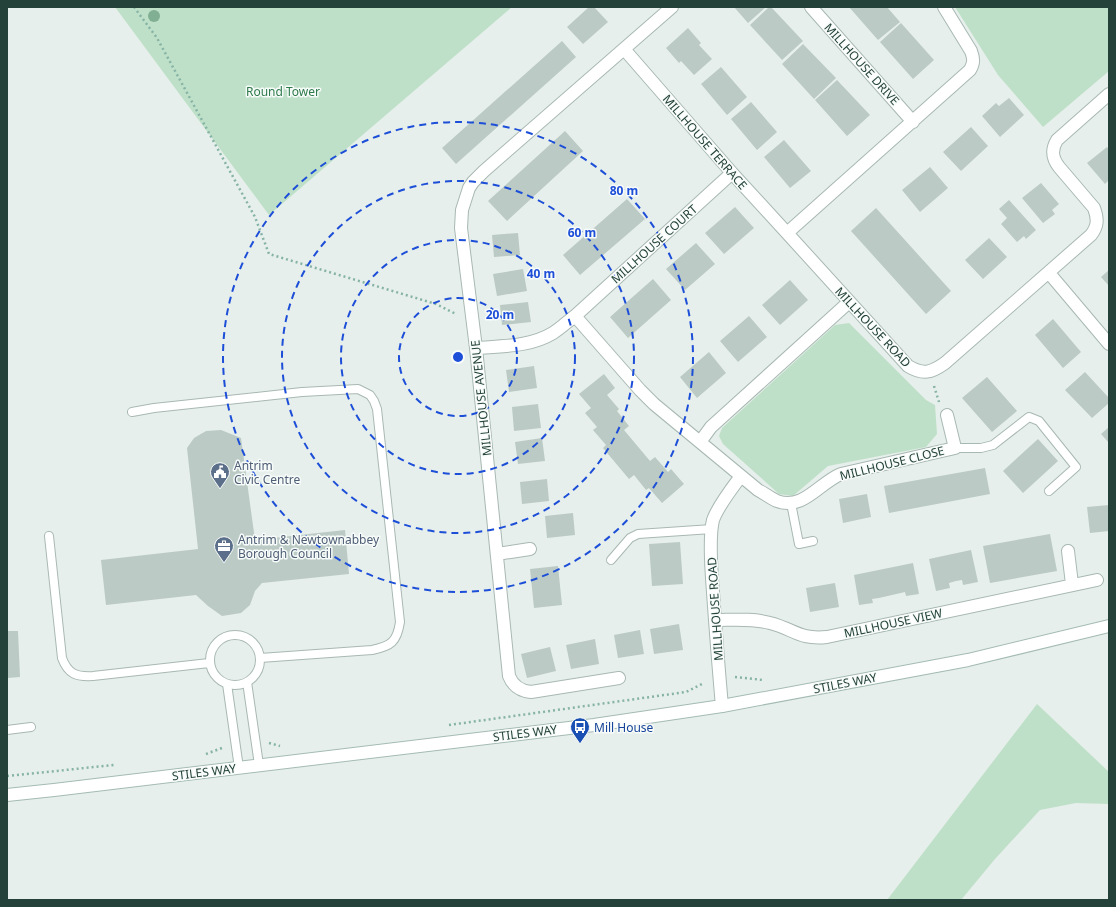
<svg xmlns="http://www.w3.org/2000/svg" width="1116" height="907" font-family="'Noto Sans',sans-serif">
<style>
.green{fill:#bfe0c8}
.building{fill:#bbcac4}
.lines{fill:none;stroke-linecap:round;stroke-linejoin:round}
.service-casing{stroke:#a8b8b2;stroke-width:10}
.minor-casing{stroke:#a8b8b2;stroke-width:14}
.secondary-casing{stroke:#a4bbb3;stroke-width:14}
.path{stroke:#86b3a5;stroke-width:2.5;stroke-dasharray:2 3;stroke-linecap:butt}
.service{stroke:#fff;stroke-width:8}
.minor{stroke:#fff;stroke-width:12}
.secondary{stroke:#fff;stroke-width:12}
.tree{fill:#80af93}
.ring{fill:none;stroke:#1d4ed8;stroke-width:2;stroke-dasharray:7 5}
.labels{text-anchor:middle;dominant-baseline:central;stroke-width:3;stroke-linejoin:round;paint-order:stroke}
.street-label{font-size:12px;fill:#24423a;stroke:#f7fbf9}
.park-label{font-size:12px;fill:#2d7a4b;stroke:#f7fbf9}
.service-label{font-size:12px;fill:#4e5e75;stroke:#f7fbf9;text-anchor:start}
.transit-label{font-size:12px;fill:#164399;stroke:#f7fbf9;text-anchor:start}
.centre{fill:#1d4ed8;stroke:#f7fbf9;stroke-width:2}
.ring-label{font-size:12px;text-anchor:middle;font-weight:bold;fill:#1d4ed8;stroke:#f7fbf9;stroke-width:3;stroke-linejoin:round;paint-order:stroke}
</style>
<rect width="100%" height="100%" fill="#e6efeb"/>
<path class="green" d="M 115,7 L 512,7 L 269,215 Z
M 955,7 L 1109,7 L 1109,71 L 1043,127 L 998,75 Z
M 849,323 L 926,400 L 935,405 L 937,434 L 926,447 L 828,466 L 793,496 L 779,494 L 723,444 L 719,436 L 722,428 L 835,325 Z
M 1037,704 L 1109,772 L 1109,804 L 1076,803 L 1040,810 L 995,859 L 961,900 L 887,900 Z"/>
<path class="building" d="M 589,7 L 594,7 L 608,22 L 583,44 L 567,27 Z
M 734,7 L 766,7 L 748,23 Z
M 769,7 L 771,7 L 803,41 L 782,60 L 750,25 Z
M 849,7 L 887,7 L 900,22 L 878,40 Z
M 901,23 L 934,60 L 913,79 L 880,42 Z
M 688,28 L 701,43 L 699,45 L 712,59 L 694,75 L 681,61 L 679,63 L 666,48 Z
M 562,41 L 576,57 L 456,164 L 442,148 Z
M 803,44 L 836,78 L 814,99 L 782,64 Z
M 721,67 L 747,97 L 727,115 L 701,84 Z
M 837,80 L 870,115 L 847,136 L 815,100 Z
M 1009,98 L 1024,115 L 1000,137 L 982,116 L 996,103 L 999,106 Z
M 751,102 L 777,132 L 757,150 L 731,119 Z
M 971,127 L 988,146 L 961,171 L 943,152 Z
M 565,131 L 583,151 L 507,221 L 488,201 Z
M 784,140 L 811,171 L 790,188 L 764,157 Z
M 1107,147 L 1109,150 L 1109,180 L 1105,184 L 1087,163 Z
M 930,167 L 948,188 L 920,212 L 902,190 Z
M 1041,183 L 1059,204 L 1052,210 L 1055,214 L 1043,223 L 1022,198 Z
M 627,199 L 645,219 L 580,275 L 563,255 Z
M 1009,200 L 1036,230 L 1026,239 L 1024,236 L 1017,242 L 1001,224 L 1007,218 L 999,209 Z
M 735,207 L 754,228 L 724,254 L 705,233 Z
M 876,208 L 951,291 L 926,314 L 851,231 Z
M 518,233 L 520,255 L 494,257 L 492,235 Z
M 989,238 L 1007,257 L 983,279 L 965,260 Z
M 696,243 L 715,264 L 685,290 L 666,269 Z
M 523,269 L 527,291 L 497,296 L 493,274 Z
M 1109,270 L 1109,286 L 1101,277 Z
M 653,279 L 671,300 L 628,338 L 610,317 Z
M 790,280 L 808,300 L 780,325 L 762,305 Z
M 528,302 L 531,322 L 502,325 L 500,305 Z
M 749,316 L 767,337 L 738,362 L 720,341 Z
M 1053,319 L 1081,352 L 1063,368 L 1035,335 Z
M 709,352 L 726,373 L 697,398 L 680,377 Z
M 534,366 L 537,388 L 509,392 L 506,370 Z
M 1085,372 L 1109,398 L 1109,403 L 1092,418 L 1065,390 Z
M 604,374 L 615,388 L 607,395 L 619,409 L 617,411 L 629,426 L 624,430 L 650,461 L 655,457 L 668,472 L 671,469 L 684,484 L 662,503 L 649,488 L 646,490 L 634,475 L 629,479 L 603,448 L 606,445 L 593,430 L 597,427 L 585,413 L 591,408 L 579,394 Z
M 987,377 L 1017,411 L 992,432 L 962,398 Z
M 538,404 L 541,428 L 514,431 L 512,407 Z
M 1109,427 L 1109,443 L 1101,434 Z
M 221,430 L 241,438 L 255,540 L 345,530 L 349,574 L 262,583 L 255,591 L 250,605 L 241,613 L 222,616 L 208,606 L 196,595 L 106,605 L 101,560 L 198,549 L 187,448 L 194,438 L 206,431 Z
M 542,438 L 545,461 L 518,464 L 515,442 Z
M 1038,439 L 1058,461 L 1023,493 L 1003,471 Z
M 985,468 L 990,494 L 889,513 L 884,486 Z
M 547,479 L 549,501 L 522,504 L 520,482 Z
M 867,494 L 871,517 L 843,523 L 839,499 Z
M 1109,505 L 1109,531 L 1090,533 L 1087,507 Z
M 573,513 L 575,535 L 547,538 L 545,516 Z
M 1050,534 L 1057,571 L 990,583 L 983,546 Z
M 680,542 L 683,584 L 652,586 L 649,544 Z
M 971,550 L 978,582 L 963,585 L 962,580 L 956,581 L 949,583 L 950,588 L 936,591 L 929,559 Z
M 913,563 L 919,594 L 906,596 L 905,592 L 879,598 L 872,599 L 873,603 L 859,605 L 854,575 Z
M 558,566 L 562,605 L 534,608 L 530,569 Z
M 835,583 L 839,607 L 810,612 L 806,588 Z
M 679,624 L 683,650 L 654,654 L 650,629 Z
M 640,630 L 644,654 L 618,658 L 614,635 Z
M 7,631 L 18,631 L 20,677 L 7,678 Z
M 595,639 L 599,664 L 571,669 L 566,645 Z
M 550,647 L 556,671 L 527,678 L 521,654 Z"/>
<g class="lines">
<g class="service-casing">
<path id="service" d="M 132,412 L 154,408 L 302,392 L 358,389 L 370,395 L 374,401 L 377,409 L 400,622 C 397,642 391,646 372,650 L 260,658
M 955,448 L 981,448 L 993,445 L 1029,417 L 1039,421 L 1076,467 L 1049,491
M 791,503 L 799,544 L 813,541
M 49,536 L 62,658 C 68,674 76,677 93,676 L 209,663
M 611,560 L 630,538 L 638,534 L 712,529
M210 660a25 25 0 1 1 50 0a25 25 0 1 1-50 0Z
M 247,682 L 259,765
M 227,684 L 239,768
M 7,730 L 31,727"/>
</g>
<g class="minor-casing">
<path id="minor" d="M 811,7 L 913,122
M 944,7 L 971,51 C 974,59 974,63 970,70 L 787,233 L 908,366 C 923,375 931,373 945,363 L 1091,235 C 1098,226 1098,219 1094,208 L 1059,167 C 1052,158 1051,150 1057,140 L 1109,94
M 624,49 L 732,173 L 787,233
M 1049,273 L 1109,344
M 575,316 L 732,173
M 476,348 C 502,346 530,347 553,333 C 561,328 568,321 575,316 L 640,390 L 654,404 L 758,490 C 764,493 770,498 777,501 C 803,511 819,483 841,474 L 955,448 L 947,415
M 700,442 L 711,427 L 849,302
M 1068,551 L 1072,584
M 497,554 L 530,549
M 715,620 C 733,620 752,618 770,623 C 794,629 799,640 827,637 L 1097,580
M 619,678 L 531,692 C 520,691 513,686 509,676 L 476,348 L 461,228 L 462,210 L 469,188 L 473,182 L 484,171 L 672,7
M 722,706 C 718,663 715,621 712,578 C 711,561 709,536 713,520 C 718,506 732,488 741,476"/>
</g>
<g class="secondary-casing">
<path id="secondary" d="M 7,795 L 54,790 L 594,725 L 722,706 L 968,660 L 1109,626"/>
</g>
<path class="path" d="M 134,7 L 157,38 L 255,217 L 269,254 L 436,304 L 456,314
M 934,386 L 939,402
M 735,677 L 763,680
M 449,725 L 686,692 L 704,683
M 269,743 L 280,746
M 206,754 L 222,748
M 7,776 L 114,765"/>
<use href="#service" class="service"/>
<use href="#minor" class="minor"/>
<use href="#secondary" class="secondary"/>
</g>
<circle class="tree" cx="154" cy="16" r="6"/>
<g class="ring">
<circle cx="458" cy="357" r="59"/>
<circle cx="458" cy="357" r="117"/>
<circle cx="458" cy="357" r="176"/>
<circle cx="458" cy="357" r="235"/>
</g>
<defs>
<g id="civic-pin" transform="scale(1)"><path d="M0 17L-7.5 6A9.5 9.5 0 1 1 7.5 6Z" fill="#5c6f8a" stroke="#f7fbf9"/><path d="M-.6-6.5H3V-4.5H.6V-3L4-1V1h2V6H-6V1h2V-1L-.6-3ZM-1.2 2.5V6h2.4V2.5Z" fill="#fff"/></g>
<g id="office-pin" transform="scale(1)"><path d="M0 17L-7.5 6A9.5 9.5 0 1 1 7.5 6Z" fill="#5c6f8a" stroke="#f7fbf9"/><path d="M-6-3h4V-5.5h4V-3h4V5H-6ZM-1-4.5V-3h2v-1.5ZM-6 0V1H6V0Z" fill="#fff"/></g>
<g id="bus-pin" transform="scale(1)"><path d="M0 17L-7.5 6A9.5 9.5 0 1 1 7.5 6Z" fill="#1a4fb4" stroke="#f7fbf9"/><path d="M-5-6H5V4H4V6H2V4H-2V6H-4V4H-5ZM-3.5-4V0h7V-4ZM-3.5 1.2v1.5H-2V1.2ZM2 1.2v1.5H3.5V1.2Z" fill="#fff"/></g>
</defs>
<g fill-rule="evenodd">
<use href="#civic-pin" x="220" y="472"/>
<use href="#office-pin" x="224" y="546"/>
<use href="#bus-pin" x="580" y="727"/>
</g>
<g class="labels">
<g class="street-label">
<text transform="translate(862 64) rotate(48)">MILLHOUSE DRIVE</text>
<text transform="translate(705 142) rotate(49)">MILLHOUSE TERRACE</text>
<text transform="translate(654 244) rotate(-42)">MILLHOUSE COURT</text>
<text transform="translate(873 327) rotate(47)">MILLHOUSE ROAD</text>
<text transform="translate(481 398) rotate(-96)">MILLHOUSE AVENUE</text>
<text transform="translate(892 463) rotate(-14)">MILLHOUSE CLOSE</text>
<text transform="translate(715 609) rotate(-94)">MILLHOUSE ROAD</text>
<text transform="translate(893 623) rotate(-12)">MILLHOUSE VIEW</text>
<text transform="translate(845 683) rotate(-11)">STILES WAY</text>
<text transform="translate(525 733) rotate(-7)">STILES WAY</text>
<text transform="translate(204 772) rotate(-7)">STILES WAY</text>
</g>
<g class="park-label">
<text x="283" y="91">Round Tower</text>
</g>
<g class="service-label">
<text x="234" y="465">Antrim<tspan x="234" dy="14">Civic Centre</tspan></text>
<text x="238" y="539">Antrim &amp; Newtownabbey<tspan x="238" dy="14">Borough Council</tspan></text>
</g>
<g class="transit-label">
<text x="594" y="727">Mill House</text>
</g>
</g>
<circle cx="458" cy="357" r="6" class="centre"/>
<g class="ring-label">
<text x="624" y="195">80 m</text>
<text x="582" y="237">60 m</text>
<text x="541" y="278">40 m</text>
<text x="500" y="319">20 m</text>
</g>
<rect width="1116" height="907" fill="none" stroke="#24423a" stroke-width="16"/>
</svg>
